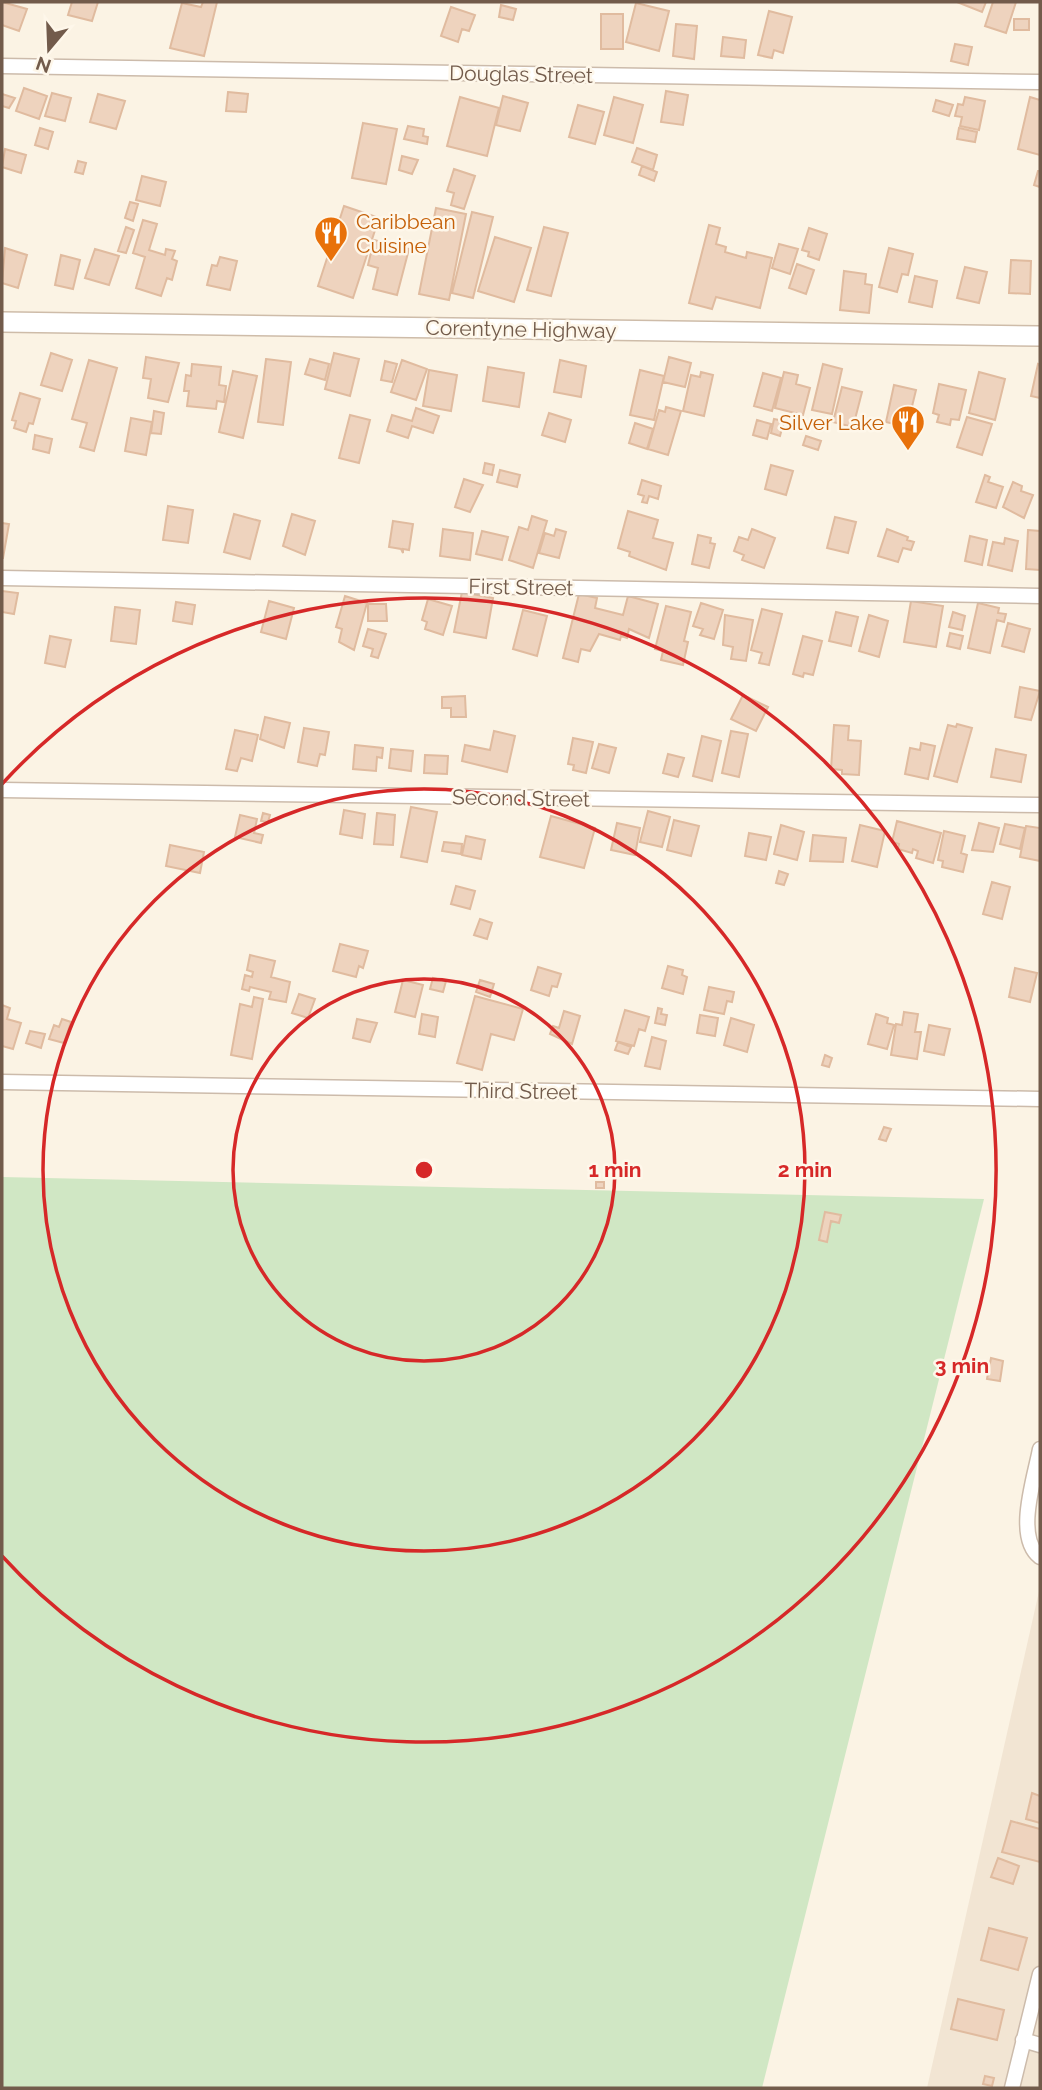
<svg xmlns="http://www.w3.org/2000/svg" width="1042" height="2090" font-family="Raleway,sans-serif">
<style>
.residential{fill:#f2e5d3}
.green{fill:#d0e7c4}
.building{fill:#eed3be;stroke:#e0bb9f;stroke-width:2}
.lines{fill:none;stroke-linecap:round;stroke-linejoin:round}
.minor-casing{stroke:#ccbbab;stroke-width:17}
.secondary-casing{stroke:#cebca9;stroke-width:22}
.minor{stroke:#fff;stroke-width:14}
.secondary{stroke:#fff;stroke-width:19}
.ring{fill:none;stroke:#d62828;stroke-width:3.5}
.labels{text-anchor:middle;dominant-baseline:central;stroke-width:5;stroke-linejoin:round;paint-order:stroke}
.street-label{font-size:21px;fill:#725b4b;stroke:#fef7ea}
.food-label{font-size:21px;fill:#c56008;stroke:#fef7ea;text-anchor:start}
.centre{fill:#d62828;stroke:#fef7ea;stroke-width:3.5}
.ring-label{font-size:21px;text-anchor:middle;font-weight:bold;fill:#d62828;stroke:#fef7ea;stroke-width:5;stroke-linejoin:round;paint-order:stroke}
</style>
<rect width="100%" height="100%" fill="#fbf3e4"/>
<path class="residential" d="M 1040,1587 L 1040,2088 L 927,2088 Z"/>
<path class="green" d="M 2,1177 L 984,1199 L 762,2088 L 2,2088 Z"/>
<path class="building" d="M 2,2 L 27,9 L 19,31 L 2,25 Z
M 72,2 L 98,2 L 92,21 L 68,15 Z
M 203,2 L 217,2 L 204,56 L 170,48 L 182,3 L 201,7 Z
M 957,2 L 986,2 L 982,12 Z
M 993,2 L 1016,2 L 1006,33 L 985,26 Z
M 636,3 L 669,11 L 659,51 L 626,42 Z
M 501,5 L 516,9 L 513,20 L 499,17 Z
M 451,7 L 475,15 L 469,31 L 462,29 L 458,42 L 441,36 Z
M 769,11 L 792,17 L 783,53 L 774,50 L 772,58 L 758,55 Z
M 601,14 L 623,14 L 623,49 L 601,49 Z
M 1014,19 L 1029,19 L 1029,30 L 1014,30 Z
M 676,24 L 697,26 L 694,59 L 673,56 Z
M 723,37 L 746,40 L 744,58 L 721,56 Z
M 955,44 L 972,47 L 968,65 L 951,61 Z
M 24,88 L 47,96 L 39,119 L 16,111 Z
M 666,91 L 688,95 L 683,125 L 661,122 Z
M 228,92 L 248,94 L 246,112 L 226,111 Z
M 52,93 L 71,98 L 65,121 L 45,116 Z
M 2,94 L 15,98 L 9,108 L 2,106 Z
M 98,94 L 125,101 L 116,129 L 90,122 Z
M 503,96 L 528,103 L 520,131 L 496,125 Z
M 460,97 L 499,108 L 487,156 L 447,146 Z
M 614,97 L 643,105 L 633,143 L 604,135 Z
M 965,97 L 985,101 L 979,130 L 960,126 L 962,117 L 955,116 L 958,104 L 963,105 Z
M 1030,97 L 1040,100 L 1040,155 L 1018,149 Z
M 936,100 L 953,105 L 949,116 L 933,111 Z
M 578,105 L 604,112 L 595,144 L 569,137 Z
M 363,123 L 397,129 L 386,184 L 352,178 Z
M 408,126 L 424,129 L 423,136 L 428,137 L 427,144 L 404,139 Z
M 40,128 L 53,132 L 48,149 L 35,145 Z
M 959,128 L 977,132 L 975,142 L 957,139 Z
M 637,148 L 657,155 L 653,170 L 632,162 Z
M 5,149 L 26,155 L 21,173 L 2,167 Z
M 402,156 L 418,160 L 412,174 L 399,170 Z
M 78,161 L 86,163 L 83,174 L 75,172 Z
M 642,166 L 657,172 L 654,181 L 639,175 Z
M 454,169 L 475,176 L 464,209 L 451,205 L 454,193 L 447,191 Z
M 1038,171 L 1040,171 L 1040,187 L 1034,185 Z
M 142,176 L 166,182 L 160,206 L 136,200 Z
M 130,202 L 138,204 L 133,221 L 125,218 Z
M 344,206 L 379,218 L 353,298 L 318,286 Z
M 436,208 L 466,214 L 449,300 L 419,294 Z
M 472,212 L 493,217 L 473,298 L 452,293 Z
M 143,220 L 157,224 L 149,250 L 165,255 L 166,249 L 175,251 L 172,259 L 177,261 L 172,280 L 167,278 L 161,296 L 136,288 L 145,257 L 133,253 Z
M 709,225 L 720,228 L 716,244 L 726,247 L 725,252 L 746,258 L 747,252 L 772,258 L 760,308 L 716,297 L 712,309 L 689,303 Z
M 126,227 L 134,230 L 126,253 L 118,251 Z
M 544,227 L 568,233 L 551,296 L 527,290 Z
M 809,228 L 827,234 L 819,260 L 808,256 L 809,252 L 802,250 Z
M 495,237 L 531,248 L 514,302 L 478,291 Z
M 374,240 L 409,249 L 397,295 L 373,289 L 378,268 L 368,265 Z
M 779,244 L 798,249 L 790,274 L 772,268 Z
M 5,248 L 27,255 L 18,288 L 2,283 Z
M 889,248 L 913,254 L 908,275 L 902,274 L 897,292 L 879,287 Z
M 95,249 L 119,256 L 109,285 L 85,278 Z
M 61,255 L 80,260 L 73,289 L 55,285 Z
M 220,257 L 237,261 L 230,290 L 207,285 L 212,265 L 217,266 Z
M 1011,260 L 1031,261 L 1030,294 L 1009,293 Z
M 797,264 L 814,270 L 806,294 L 789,288 Z
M 965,267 L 987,272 L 979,303 L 957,298 Z
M 844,271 L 866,274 L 865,284 L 872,285 L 869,313 L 840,310 Z
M 915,276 L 937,281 L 932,307 L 909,302 Z
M 51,353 L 72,360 L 62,391 L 41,385 Z
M 334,353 L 359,359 L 350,396 L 325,389 Z
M 146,357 L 179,363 L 168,402 L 148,398 L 151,379 L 143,378 Z
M 669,357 L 691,363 L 685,387 L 663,382 Z
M 266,359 L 291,362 L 283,425 L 258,422 Z
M 310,359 L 329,364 L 325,380 L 305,374 Z
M 89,360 L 117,368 L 94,451 L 80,447 L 87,423 L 72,419 Z
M 402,360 L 427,369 L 416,400 L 391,392 Z
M 560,360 L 586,366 L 581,397 L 554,392 Z
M 385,361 L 397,364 L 392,382 L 381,380 Z
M 192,364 L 221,367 L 219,385 L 226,386 L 224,402 L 217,401 L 216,409 L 187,406 L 189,391 L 184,391 L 186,375 L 191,376 Z
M 823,364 L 842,369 L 832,414 L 812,410 Z
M 1038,364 L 1040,365 L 1040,398 L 1031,396 Z
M 488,367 L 524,373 L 519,407 L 483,401 Z
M 429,370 L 457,375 L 451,411 L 423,406 Z
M 640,370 L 664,376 L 654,420 L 630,415 Z
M 233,371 L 257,376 L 243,438 L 219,432 Z
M 701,372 L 713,375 L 704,416 L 683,411 L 691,375 L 700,377 Z
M 784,372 L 798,375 L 796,384 L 810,388 L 803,415 L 775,408 Z
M 979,372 L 1005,379 L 995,420 L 969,413 Z
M 763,373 L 781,378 L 772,411 L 754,406 Z
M 939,384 L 966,390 L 959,420 L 951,419 L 950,425 L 937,422 L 939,415 L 933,413 Z
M 894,385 L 916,390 L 907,427 L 886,422 Z
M 842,387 L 862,392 L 853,427 L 833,422 Z
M 20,393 L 40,399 L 33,424 L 29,423 L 26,432 L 14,428 L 16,421 L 12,420 Z
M 666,407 L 681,411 L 668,455 L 648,449 L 659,410 L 665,412 Z
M 416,408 L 439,416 L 433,433 L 412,426 L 408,438 L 387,431 L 392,415 L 412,421 Z
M 154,411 L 164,413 L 161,434 L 151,433 Z
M 549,413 L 571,420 L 565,442 L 542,435 Z
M 350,415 L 370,420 L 359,463 L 339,458 Z
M 967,417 L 992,424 L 982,455 L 957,447 Z
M 131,418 L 152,422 L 146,455 L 125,451 Z
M 774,419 L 784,421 L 780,436 L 771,433 Z
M 757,420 L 771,424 L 767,439 L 753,435 Z
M 635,423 L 653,429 L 647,449 L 629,443 Z
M 35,435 L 52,439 L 49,453 L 33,449 Z
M 806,436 L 821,441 L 818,450 L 803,445 Z
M 485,463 L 494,465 L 492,475 L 483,473 Z
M 771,465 L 793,471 L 786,495 L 765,489 Z
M 500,470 L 520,475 L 517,487 L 497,482 Z
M 985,475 L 990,477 L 988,482 L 1003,487 L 996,508 L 976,502 Z
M 464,479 L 483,485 L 470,512 L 455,507 Z
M 642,480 L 661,486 L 658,499 L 649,496 L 647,503 L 642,502 L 644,496 L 638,494 Z
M 1013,482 L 1022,486 L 1021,491 L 1033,495 L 1024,518 L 1003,507 Z
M 168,506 L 193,510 L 188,543 L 163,540 Z
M 628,511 L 658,520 L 653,538 L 673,543 L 666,570 L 629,556 L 630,552 L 618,548 Z
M 234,514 L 260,521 L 250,559 L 224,552 Z
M 292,514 L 315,521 L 305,555 L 283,546 Z
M 532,516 L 547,521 L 533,568 L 509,560 L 519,527 L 528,530 Z
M 835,517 L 856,522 L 848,553 L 827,548 Z
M 393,521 L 413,524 L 409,550 L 403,549 L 403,553 L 401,549 L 389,547 Z
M 2,523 L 9,524 L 3,558 L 2,558 Z
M 443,529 L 473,533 L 470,560 L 440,556 Z
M 556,529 L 566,532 L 559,558 L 539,553 L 545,533 L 554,536 Z
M 752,529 L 775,538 L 764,568 L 742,560 L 744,555 L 734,551 L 739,537 L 748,540 Z
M 887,529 L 908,537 L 907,540 L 914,542 L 911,550 L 903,548 L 898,562 L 878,556 Z
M 1028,530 L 1040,531 L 1040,570 L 1026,569 Z
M 482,531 L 508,537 L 502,560 L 476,554 Z
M 698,535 L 711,538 L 710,543 L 715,544 L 709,568 L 692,564 Z
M 970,536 L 987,540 L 982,565 L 965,561 Z
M 1005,538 L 1018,541 L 1012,571 L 988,565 L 993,542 L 1004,544 Z
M 2,591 L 18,593 L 14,614 L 2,612 Z
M 462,592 L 493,598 L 486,638 L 454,632 Z
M 579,594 L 597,598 L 595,608 L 623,615 L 628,596 L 658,604 L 649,638 L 629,629 L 627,638 L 621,636 L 620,640 L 599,634 L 590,651 L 581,649 L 578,662 L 563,658 Z
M 345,596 L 367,603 L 354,650 L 339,642 L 342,629 L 336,627 Z
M 428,599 L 452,606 L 443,635 L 425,629 L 427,622 L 422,620 Z
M 269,601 L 294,608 L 286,639 L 261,632 Z
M 911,601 L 943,606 L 936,647 L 904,642 Z
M 176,602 L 195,605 L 192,624 L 173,621 Z
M 701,603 L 723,610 L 714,639 L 700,635 L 703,629 L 693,626 Z
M 978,603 L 999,608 L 998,613 L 1006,614 L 1004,622 L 997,620 L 990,653 L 968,648 Z
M 368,604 L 386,604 L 387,621 L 368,621 Z
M 666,606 L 691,612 L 684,641 L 688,642 L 683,665 L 661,660 L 663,651 L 655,649 Z
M 115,607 L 140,610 L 136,644 L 111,641 Z
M 762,609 L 782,614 L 769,665 L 759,663 L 762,653 L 751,650 Z
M 523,610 L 547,616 L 537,656 L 513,649 Z
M 836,612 L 858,617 L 851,646 L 829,641 Z
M 953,612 L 965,616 L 962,630 L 949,627 Z
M 725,615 L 753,620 L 746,661 L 731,659 L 733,647 L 723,645 Z
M 869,615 L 888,621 L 879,657 L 859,651 Z
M 1008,623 L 1030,629 L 1024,652 L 1002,646 Z
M 368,629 L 386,634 L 378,658 L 371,656 L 373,649 L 363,646 Z
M 950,633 L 963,636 L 960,649 L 947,646 Z
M 50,636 L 71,640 L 65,667 L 45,663 Z
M 803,636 L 822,641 L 813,675 L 804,673 L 803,677 L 793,674 Z
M 1020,687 L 1040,691 L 1031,720 L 1015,717 Z
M 743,695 L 768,707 L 756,731 L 731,719 Z
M 465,696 L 466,717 L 451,717 L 451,708 L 442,708 L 442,697 Z
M 265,717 L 290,723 L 284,748 L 260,739 Z
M 957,724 L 972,728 L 957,782 L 934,776 L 948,725 L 956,727 Z
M 834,725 L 849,726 L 848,740 L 861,741 L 859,775 L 842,774 L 842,770 L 831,769 Z
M 304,728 L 329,732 L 325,755 L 320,754 L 317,766 L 298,762 Z
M 235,730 L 258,735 L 252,761 L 241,758 L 237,771 L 226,769 Z
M 494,731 L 515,736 L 507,772 L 462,761 L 465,745 L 490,750 Z
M 731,731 L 748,734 L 739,777 L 722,773 Z
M 702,736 L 721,741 L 712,781 L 693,776 Z
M 573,738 L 593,742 L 586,773 L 573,770 L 574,765 L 568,764 Z
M 921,743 L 935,746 L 928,779 L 905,774 L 910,748 L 920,750 Z
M 599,744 L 616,748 L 609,773 L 592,768 Z
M 355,745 L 383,748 L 382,758 L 377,757 L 376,771 L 353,769 Z
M 391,749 L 413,751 L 411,771 L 389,768 Z
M 996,749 L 1026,755 L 1021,782 L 991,777 Z
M 668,754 L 684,758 L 678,777 L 663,773 Z
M 425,755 L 448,756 L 447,774 L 424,773 Z
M 411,807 L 437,812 L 427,862 L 401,857 Z
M 344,810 L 365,814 L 362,838 L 340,834 Z
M 648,811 L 670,817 L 662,847 L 640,842 Z
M 263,813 L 270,815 L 268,822 L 261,821 Z
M 377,813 L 395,815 L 393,845 L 374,844 Z
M 240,815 L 257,819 L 254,833 L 263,835 L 261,843 L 235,837 Z
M 551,816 L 595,828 L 584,868 L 540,857 Z
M 674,820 L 699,826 L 691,856 L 667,850 Z
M 897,821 L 941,833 L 933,863 L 916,858 L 918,851 L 913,849 L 912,853 L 898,849 L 899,844 L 892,842 Z
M 617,823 L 640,828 L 635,855 L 611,850 Z
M 979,823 L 999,828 L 993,852 L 972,850 Z
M 1005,824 L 1025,828 L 1020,849 L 1000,844 Z
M 781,825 L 804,832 L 797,860 L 774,854 Z
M 860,825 L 885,831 L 877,867 L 852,861 Z
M 1026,826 L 1040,828 L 1040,861 L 1020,857 Z
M 944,831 L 965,836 L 961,853 L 967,855 L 963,872 L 942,867 L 943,861 L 938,860 Z
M 749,833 L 771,837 L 766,860 L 745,856 Z
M 813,835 L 846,838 L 843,862 L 810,861 Z
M 466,836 L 485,840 L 481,859 L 462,855 Z
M 444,842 L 462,844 L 461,854 L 442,851 Z
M 170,845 L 204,852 L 200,873 L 166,866 Z
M 779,871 L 788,874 L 784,885 L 776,883 Z
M 992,882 L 1010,887 L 1002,919 L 983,914 Z
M 456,886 L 475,891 L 470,909 L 451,904 Z
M 480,919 L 492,923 L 487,939 L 474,935 Z
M 340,944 L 368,951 L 363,968 L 359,966 L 356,977 L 333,971 Z
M 250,955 L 275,961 L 271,977 L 290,982 L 286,1002 L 269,999 L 271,992 L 250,987 L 249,991 L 242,989 L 245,975 L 252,977 L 253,972 L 247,970 Z
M 668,966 L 683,970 L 682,975 L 687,977 L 683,994 L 662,988 Z
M 538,967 L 561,974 L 557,987 L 552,986 L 549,996 L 531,990 Z
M 1015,968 L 1037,973 L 1030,1002 L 1009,997 Z
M 433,978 L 446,981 L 443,992 L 430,989 Z
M 403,980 L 423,985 L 415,1017 L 395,1012 Z
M 480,980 L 494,984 L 490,997 L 476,992 Z
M 709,987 L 734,992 L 732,1002 L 727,1001 L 724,1014 L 704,1010 Z
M 299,994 L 315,999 L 308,1018 L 292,1013 Z
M 475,996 L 523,1009 L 514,1040 L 491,1034 L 482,1070 L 457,1063 Z
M 254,997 L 263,999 L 252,1059 L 231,1055 L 240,1004 L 252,1007 Z
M 2,1005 L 10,1008 L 7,1019 L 21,1023 L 13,1049 L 2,1046 Z
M 658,1008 L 662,1009 L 661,1014 L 667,1015 L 665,1025 L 655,1023 Z
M 625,1010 L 649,1017 L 645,1031 L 639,1029 L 634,1046 L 616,1041 Z
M 564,1011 L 580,1016 L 572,1044 L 550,1034 L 553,1026 L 559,1028 Z
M 904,1012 L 918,1014 L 915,1032 L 921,1032 L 917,1059 L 891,1055 L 896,1024 L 902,1025 Z
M 422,1014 L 438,1017 L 435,1037 L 419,1034 Z
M 876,1014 L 888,1018 L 887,1023 L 894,1025 L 887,1049 L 868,1044 Z
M 700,1015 L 718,1018 L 715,1036 L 697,1033 Z
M 731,1018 L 754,1025 L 747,1052 L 724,1045 Z
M 62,1019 L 71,1022 L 64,1043 L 49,1039 L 54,1025 L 59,1027 Z
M 357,1019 L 377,1023 L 370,1042 L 353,1038 Z
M 929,1025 L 950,1029 L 944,1055 L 924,1051 Z
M 30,1031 L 45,1034 L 41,1048 L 26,1043 Z
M 652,1037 L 666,1041 L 660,1069 L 645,1066 Z
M 618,1042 L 631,1047 L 628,1054 L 615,1050 Z
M 825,1055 L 832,1058 L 829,1067 L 822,1065 Z
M 884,1127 L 891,1129 L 886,1141 L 879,1139 Z
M 596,1182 L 604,1182 L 604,1188 L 596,1188 Z
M 825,1212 L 841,1215 L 839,1223 L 831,1221 L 827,1242 L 819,1240 Z
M 991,1358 L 1003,1361 L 1000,1381 L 987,1379 Z
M 1032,1793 L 1040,1796 L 1040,1823 L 1026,1819 Z
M 1011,1821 L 1040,1829 L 1040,1862 L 1002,1852 Z
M 998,1858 L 1019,1866 L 1013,1884 L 991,1877 Z
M 989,1928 L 1027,1938 L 1018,1970 L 981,1960 Z
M 958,1999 L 1004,2010 L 997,2040 L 951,2029 Z
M 985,2076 L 994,2078 L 992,2086 L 983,2084 Z"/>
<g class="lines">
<g class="minor-casing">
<path id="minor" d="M 2,66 L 1040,82
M 2,578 L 1040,596
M 2,790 L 1040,805
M 2,1082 L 1040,1099
M 1040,1449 C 1035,1477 1014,1537 1040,1557
M 1023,2040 L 1040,2045
M 1012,2088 L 1040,1974"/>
</g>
<g class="secondary-casing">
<path id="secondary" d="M 2,322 L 1040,336"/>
</g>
<use href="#minor" class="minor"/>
<use href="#secondary" class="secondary"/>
</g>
<g class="ring">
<circle cx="424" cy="1170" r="191"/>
<circle cx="424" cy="1170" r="381"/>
<path d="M2 784A572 572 0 1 1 2 1556"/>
</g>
<defs>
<g id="restaurant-pin" transform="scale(1.75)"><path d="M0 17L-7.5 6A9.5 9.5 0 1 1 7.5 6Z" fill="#e8710a" stroke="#fef7ea"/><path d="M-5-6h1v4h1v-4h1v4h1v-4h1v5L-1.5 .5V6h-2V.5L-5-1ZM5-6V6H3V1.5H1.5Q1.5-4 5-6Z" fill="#fff"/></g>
</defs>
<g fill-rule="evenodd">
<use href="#restaurant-pin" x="331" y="233"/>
<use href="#restaurant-pin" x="908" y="422"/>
</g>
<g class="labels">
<g class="street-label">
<text transform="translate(521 74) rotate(1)">Douglas Street</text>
<text transform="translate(521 329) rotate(1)">Corentyne Highway</text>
<text transform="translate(521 587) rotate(1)">First Street</text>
<text transform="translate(521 798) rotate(1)">Second Street</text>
<text transform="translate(521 1091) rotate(1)">Third Street</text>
</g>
<g class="food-label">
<text x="356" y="221">Caribbean<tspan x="356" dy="24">Cuisine</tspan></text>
<text x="884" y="422" text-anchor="end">Silver Lake</text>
</g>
</g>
<circle cx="424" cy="1170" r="10" class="centre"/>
<g class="ring-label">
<text x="615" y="1177">1 min</text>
<text x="805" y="1177">2 min</text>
<text x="962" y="1373">3 min</text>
</g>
<rect width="1042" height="2090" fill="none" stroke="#725b4b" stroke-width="7"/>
<g transform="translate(49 49) rotate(199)" stroke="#fef7ea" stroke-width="5" paint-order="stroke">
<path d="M0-5L12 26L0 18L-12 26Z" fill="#725b4b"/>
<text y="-10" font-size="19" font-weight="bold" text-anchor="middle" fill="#725b4b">N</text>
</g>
</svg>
